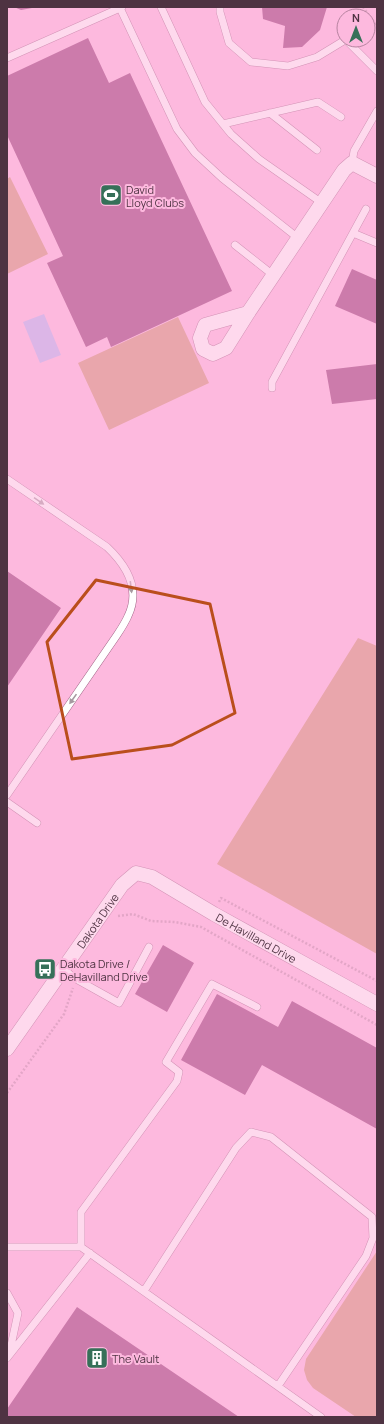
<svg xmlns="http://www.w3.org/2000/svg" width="384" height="1424" font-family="Manrope,sans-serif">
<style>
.green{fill:#d08e6f}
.water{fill:#b4b2f1}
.building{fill:#912f6d}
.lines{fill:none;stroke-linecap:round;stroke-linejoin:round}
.service-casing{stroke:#a16486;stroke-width:8}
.minor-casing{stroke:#a16486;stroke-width:15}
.path{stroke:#c38daa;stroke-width:2.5;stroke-dasharray:2 2;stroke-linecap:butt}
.service{stroke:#fff;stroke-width:7}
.minor{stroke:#fff;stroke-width:14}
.oneway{fill:#a699a0}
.marked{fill:none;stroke:#ba4e1c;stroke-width:3;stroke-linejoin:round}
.labels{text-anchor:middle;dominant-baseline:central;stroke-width:4;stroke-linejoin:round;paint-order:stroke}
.poi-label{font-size:11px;fill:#4e3342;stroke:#fdb9de;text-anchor:start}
.street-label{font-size:11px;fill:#4e3342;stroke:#fdb9de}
</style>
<rect width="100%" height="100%" fill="#fdb9de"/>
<path class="green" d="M 10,177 L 48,254 L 7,274 L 7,179 Z
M 178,317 L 209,383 L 109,430 L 78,363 Z
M 358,638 L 377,646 L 377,954 L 217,864 Z
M 377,1251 L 377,1417 L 356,1417 L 313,1388 L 307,1380 L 304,1370 L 306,1359 Z"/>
<path class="water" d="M 44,314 L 61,355 L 40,363 L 23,322 Z"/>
<path class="building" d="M 14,7 L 32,7 L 32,8 L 21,10 Z
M 262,7 L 327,7 L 320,30 L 302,47 L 283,48 L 285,26 L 263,19 Z
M 88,38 L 109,83 L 130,73 L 232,291 L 111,347 L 107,337 L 86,347 L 47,263 L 63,256 L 7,135 L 7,76 Z
M 352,269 L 377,280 L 377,324 L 335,306 Z
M 377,364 L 377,399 L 332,404 L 326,370 Z
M 7,571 L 61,608 L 7,687 Z
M 163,945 L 194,963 L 167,1012 L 135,994 Z
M 217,994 L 278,1027 L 292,1001 L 377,1048 L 377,1129 L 262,1065 L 245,1095 L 181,1060 Z
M 77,1307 L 239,1417 L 7,1417 L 7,1409 Z"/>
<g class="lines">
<g class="service-casing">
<path id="service" d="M 122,7 L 120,8 L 177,129 L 195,153 L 222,178 L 298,238
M 161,7 L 205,102 L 231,134 L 259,159 L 322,203
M 220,7 L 220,12 L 229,43 L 251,62 L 288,66 L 317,57 L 345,40
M 346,40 L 377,71
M 7,58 L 120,8
M 270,113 L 317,150
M 223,124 L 318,102 L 341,117
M 352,163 L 354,151 L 377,111
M 353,233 L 377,243
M 235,245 L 273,275
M 272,388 L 272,382 L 366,209
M 7,479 L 107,547 C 126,565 141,589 128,616 C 125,623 121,629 117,635 L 7,795
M 7,802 L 37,823
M 63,969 L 76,979 L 119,1003 L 149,947
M 7,1247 L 81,1247 L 321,1417
M 81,1247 L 81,1212 L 177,1081 L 179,1072 L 166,1062 L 212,984 L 257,1007
M 144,1291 L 236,1148 L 251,1132 L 271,1137 L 372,1217 L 373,1238 L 366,1256 L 278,1386
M 7,1293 L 18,1313 L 9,1355
M 7,1358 L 90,1253"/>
</g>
<g class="minor-casing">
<g id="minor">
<path d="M 248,313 L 205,325 L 200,338 L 203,349 L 213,354 L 226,348 L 248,313 L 344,170 L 352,163 L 377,176"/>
<path id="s1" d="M 7,1049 L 122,885 L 136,873 L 152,877 L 214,914 L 377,1004"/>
</g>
</g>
<path class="path" d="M 363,7 L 377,26
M 219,902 L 221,898 L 377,981
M 118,916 L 133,914 L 151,921 L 175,922 L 201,927 L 377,1025
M 7,1093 L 64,1014 L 73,988"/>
<use href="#service" class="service"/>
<use href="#minor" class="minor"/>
</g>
<defs><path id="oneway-solid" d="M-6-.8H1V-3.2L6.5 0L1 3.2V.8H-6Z"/></defs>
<g class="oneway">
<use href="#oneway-solid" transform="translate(39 501) rotate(34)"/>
<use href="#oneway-solid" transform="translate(131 587) rotate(83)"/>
<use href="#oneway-solid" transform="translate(73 699) rotate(125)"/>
</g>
<path d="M0 0H384V1424H0ZM 96,580 L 210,604 L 235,713 L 172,745 L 72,759 L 47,642 Z" fill="#fdb9de" fill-opacity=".55" fill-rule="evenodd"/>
<path class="marked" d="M 96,580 L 210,604 L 235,713 L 172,745 L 72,759 L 47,642 Z"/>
<defs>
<g id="stadium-square" transform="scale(1.15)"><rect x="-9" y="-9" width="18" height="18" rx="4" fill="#367059" stroke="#fdb9de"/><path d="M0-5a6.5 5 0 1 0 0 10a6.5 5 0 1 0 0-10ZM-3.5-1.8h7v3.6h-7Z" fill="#fff"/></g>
<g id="bus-square" transform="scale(1.15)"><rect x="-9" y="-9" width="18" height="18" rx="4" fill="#367059" stroke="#fdb9de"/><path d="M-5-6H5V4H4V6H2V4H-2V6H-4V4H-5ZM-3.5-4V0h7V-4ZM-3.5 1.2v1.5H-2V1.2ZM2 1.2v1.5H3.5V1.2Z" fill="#fff"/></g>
<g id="building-square" transform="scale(1.15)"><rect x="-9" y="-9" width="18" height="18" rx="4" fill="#367059" stroke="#fdb9de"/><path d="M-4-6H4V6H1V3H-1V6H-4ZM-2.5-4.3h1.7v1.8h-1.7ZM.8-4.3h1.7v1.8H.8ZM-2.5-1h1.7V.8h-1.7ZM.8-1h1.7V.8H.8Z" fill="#fff"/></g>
</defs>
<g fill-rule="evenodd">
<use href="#stadium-square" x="111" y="195"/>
<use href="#bus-square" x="45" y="969"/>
<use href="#building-square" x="97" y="1358"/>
</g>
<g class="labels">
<g class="poi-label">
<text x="126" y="189">David<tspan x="126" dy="13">Lloyd Clubs</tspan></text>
<text x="60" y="963">Dakota Drive /<tspan x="60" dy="13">DeHavilland Drive</tspan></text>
<text x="112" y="1358">The Vault</text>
</g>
<g class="street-label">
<text stroke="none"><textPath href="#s1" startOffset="157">Dakota Drive</textPath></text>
<text stroke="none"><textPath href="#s1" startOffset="356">De Havilland Drive</textPath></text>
</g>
</g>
<rect width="384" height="1424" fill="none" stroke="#4e3342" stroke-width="16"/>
<g transform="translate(356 28)"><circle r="19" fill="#fdb9de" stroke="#b783a0"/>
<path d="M0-3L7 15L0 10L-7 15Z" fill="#367059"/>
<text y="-6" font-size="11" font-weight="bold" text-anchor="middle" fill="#4e3342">N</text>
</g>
</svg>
